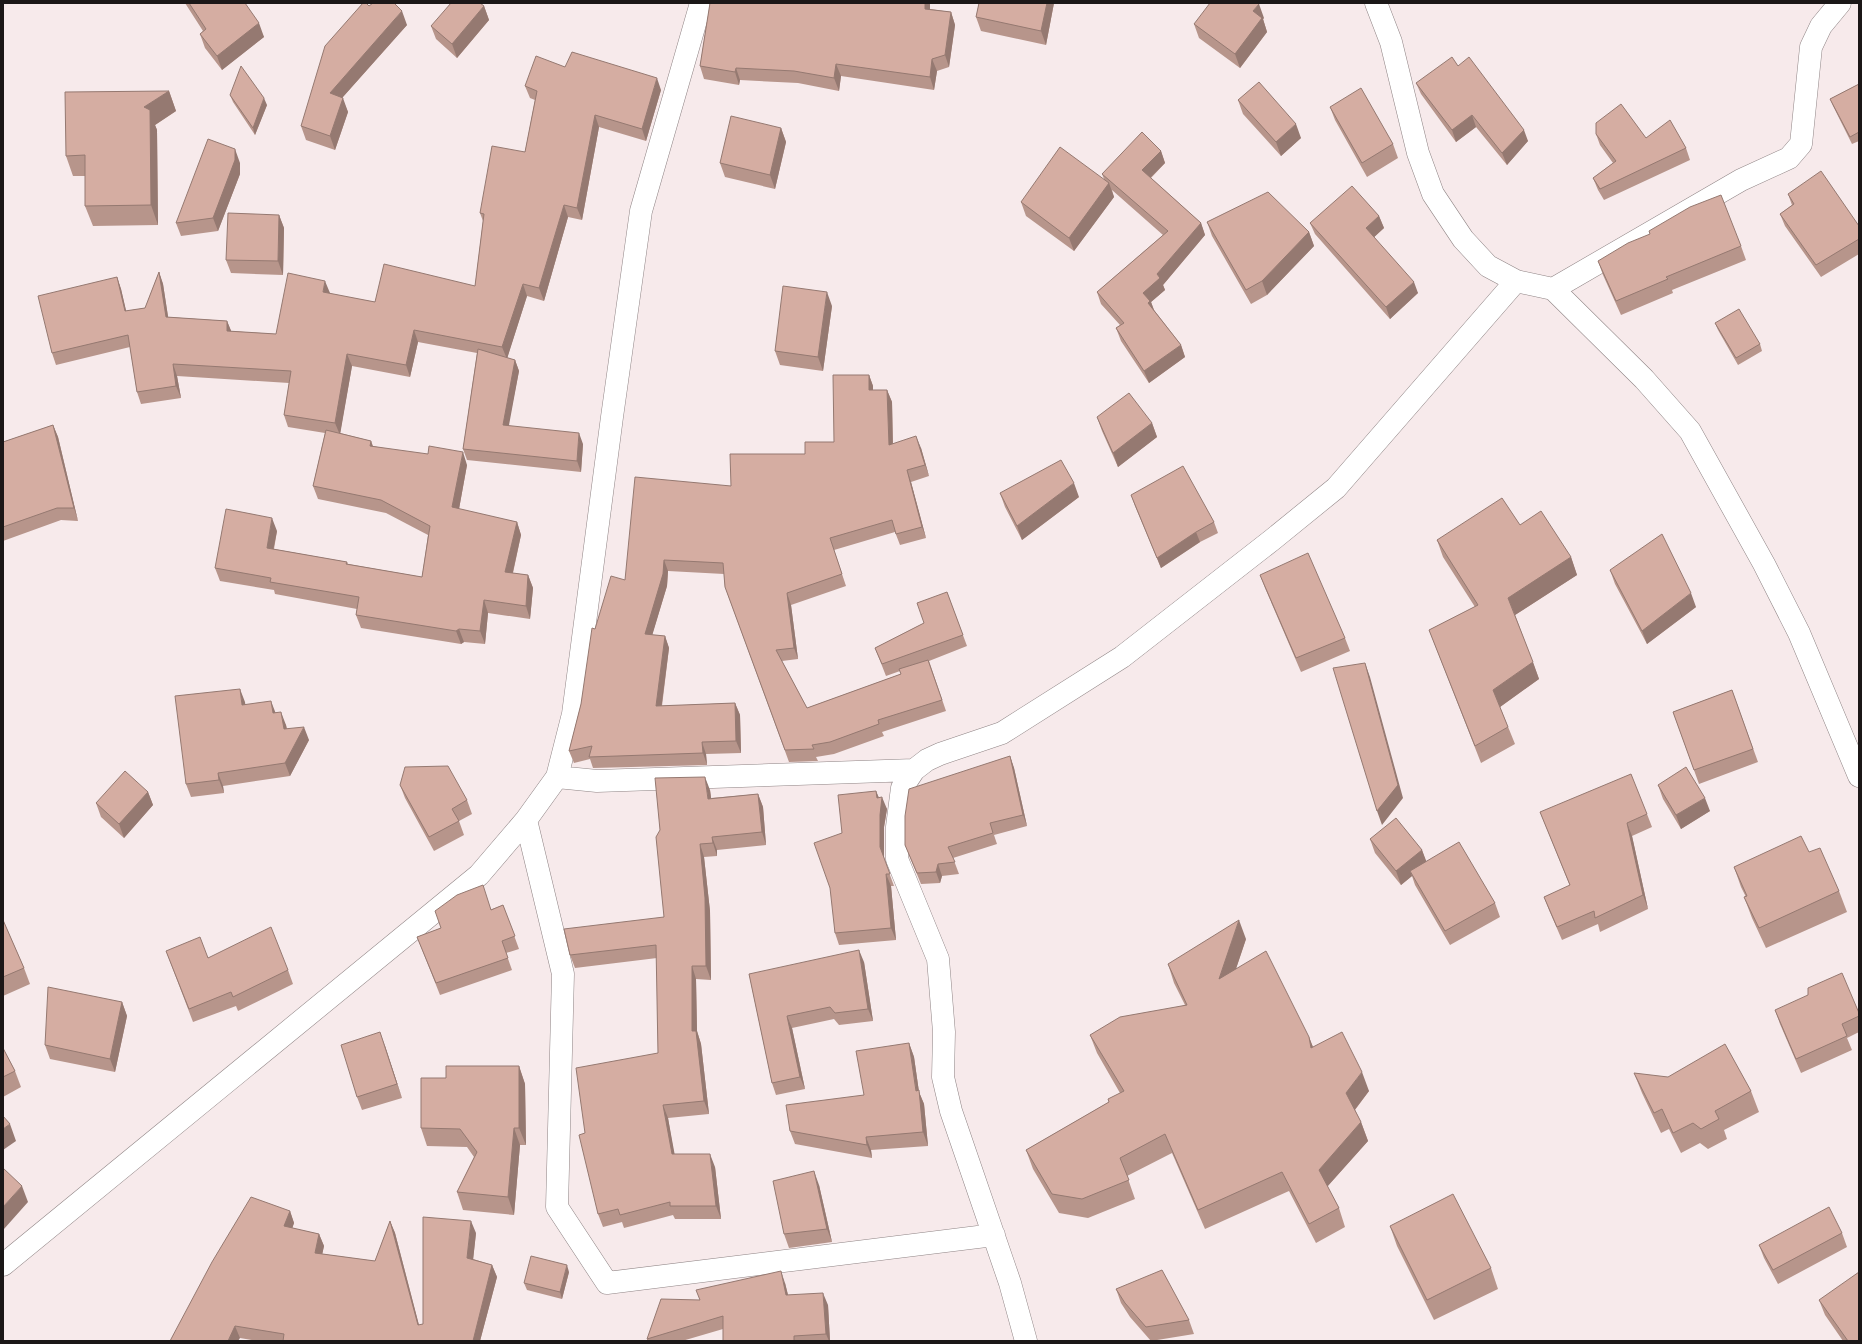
<svg xmlns="http://www.w3.org/2000/svg" width="1862" height="1344" font-family="Quicksand,sans-serif">
<style>
.lines{fill:none;stroke-linecap:round;stroke-linejoin:round}
.street-casing{stroke:#8f8485;stroke-width:23}
.street{stroke:#fff;stroke-width:22}
.wall{fill:#b7958b}
.shaded-wall{fill:#957971}
.building{fill:#d5ada2;stroke:#957971}
</style>
<rect width="100%" height="100%" fill="#f7eaeb"/>
<g class="lines">
<g class="street-casing">
<path id="street" d="M 1376,3 L 1391,42 L 1418,153 L 1433,194 L 1463,239 L 1488,266 L 1516,281 L 1553,289 L 1644,379 L 1690,431 L 1764,564 L 1799,633 L 1859,776
M 1553,289 L 1741,180 L 1789,158 L 1801,144 L 1811,47 L 1821,26 L 1840,3
M 557,777 L 597,781 L 914,770
M 526,820 L 563,974 L 557,1207 L 607,1283 L 994,1235
M 3,1265 L 479,875 L 526,820 L 557,777 L 573,714 L 612,417 L 641,211 L 701,3
M 1026,1341 L 1010,1283 L 951,1111 L 943,1077 L 944,1032 L 938,959 L 897,859 L 897,827 L 902,788 L 914,770 L 927,760 L 940,754 L 1002,733 L 1122,657 L 1272,540 L 1336,488 L 1516,281"/>
</g>
<use href="#street" class="street"/>
</g>
<path class="wall" d="M 185,3 L 245,3 L 264,37 L 222,70 L 205,48 L 200,34 L 203,31 Z
M 710,3 L 930,3 L 930,9 L 951,12 L 955,25 L 949,67 L 937,71 L 934,90 L 841,76 L 839,91 L 798,83 L 740,80 L 739,85 L 704,79 L 700,66 Z
M 979,3 L 1054,3 L 1046,45 L 981,31 L 976,17 Z
M 369,6 L 407,25 L 342,98 L 348,112 L 335,150 L 306,140 L 301,126 Z
M 484,6 L 489,20 L 457,58 L 436,39 L 431,26 Z
M 1264,18 L 1263,19 L 1267,32 L 1240,68 L 1199,38 L 1194,24 Z
M 1458,66 L 1528,141 L 1507,165 L 1476,127 L 1456,142 L 1421,94 L 1416,83 Z
M 565,67 L 661,90 L 646,141 L 599,127 L 582,220 L 568,217 L 544,301 L 527,296 L 507,358 L 515,360 L 519,371 L 508,426 L 583,444 L 581,472 L 467,460 L 463,449 L 477,353 L 418,342 L 410,377 L 352,366 L 340,433 L 371,441 L 373,446 L 467,465 L 459,509 L 517,522 L 521,535 L 513,573 L 528,575 L 533,588 L 530,619 L 488,613 L 485,644 L 464,642 L 461,644 L 361,628 L 356,615 L 357,609 L 275,594 L 274,590 L 220,581 L 215,568 L 277,531 L 274,549 L 347,562 L 348,564 L 422,577 L 428,535 L 386,513 L 318,499 L 313,486 L 325,433 L 288,427 L 284,415 L 289,383 L 177,376 L 181,398 L 141,404 L 137,392 L 130,347 L 56,365 L 52,353 L 117,277 L 121,289 L 126,311 L 145,308 L 159,272 L 163,284 L 168,317 L 227,321 L 231,331 L 276,334 L 330,294 L 375,302 L 475,286 L 483,221 L 480,213 L 525,152 L 535,100 L 530,98 L 525,86 Z
M 1859,84 L 1859,141 L 1852,144 L 1833,106 L 1830,99 Z
M 169,91 L 176,111 L 155,125 L 157,130 L 158,225 L 93,226 L 85,206 L 85,176 L 73,176 L 66,156 Z
M 230,95 L 267,105 L 255,135 L 233,102 Z
M 1238,100 L 1301,138 L 1281,156 L 1243,114 Z
M 1330,107 L 1393,144 L 1398,158 L 1367,177 L 1335,120 Z
M 781,128 L 786,142 L 775,189 L 725,177 L 720,163 Z
M 1596,134 L 1646,138 L 1686,148 L 1690,160 L 1604,200 L 1598,190 L 1593,178 L 1613,163 L 1600,145 Z
M 1161,151 L 1165,163 L 1151,178 L 1201,223 L 1205,235 L 1163,285 L 1165,290 L 1151,302 L 1154,310 L 1181,345 L 1185,357 L 1149,383 L 1121,341 L 1116,328 L 1120,325 L 1101,304 L 1097,292 L 1163,235 L 1112,190 L 1114,197 L 1074,251 L 1026,216 L 1021,202 L 1104,179 L 1102,174 Z
M 240,163 L 240,174 L 218,231 L 181,236 L 176,223 Z
M 1788,194 L 1859,226 L 1859,254 L 1821,277 L 1785,226 L 1780,214 L 1792,205 Z
M 279,215 L 284,228 L 283,275 L 231,273 L 226,260 Z
M 1379,216 L 1384,228 L 1374,237 L 1418,293 L 1390,319 L 1315,234 L 1310,223 Z
M 1207,222 L 1309,232 L 1314,246 L 1267,295 L 1251,304 L 1212,236 Z
M 1741,246 L 1746,260 L 1672,290 L 1673,293 L 1621,315 L 1603,275 L 1598,261 Z
M 832,306 L 823,371 L 780,365 L 775,351 Z
M 1715,323 L 1760,344 L 1762,351 L 1738,365 L 1718,330 Z
M 869,375 L 873,386 L 873,390 L 887,390 L 892,402 L 893,443 L 921,448 L 929,476 L 911,482 L 926,538 L 900,545 L 895,532 L 834,550 L 846,586 L 791,605 L 798,659 L 782,661 L 807,708 L 901,674 L 900,671 L 886,676 L 875,648 L 924,623 L 947,592 L 967,646 L 929,661 L 946,711 L 882,732 L 884,736 L 834,754 L 816,757 L 818,761 L 789,762 L 725,587 L 724,574 L 668,571 L 667,586 L 652,635 L 665,636 L 669,648 L 662,706 L 735,703 L 740,715 L 741,753 L 706,754 L 707,765 L 593,768 L 590,759 L 574,763 L 569,751 L 581,704 L 595,629 L 625,580 L 731,486 L 805,454 L 834,442 Z
M 1097,417 L 1152,423 L 1157,437 L 1118,467 L 1102,431 Z
M 53,425 L 58,437 L 78,521 L 61,520 L 3,541 L 3,442 Z
M 1000,493 L 1079,497 L 1022,540 L 1005,507 Z
M 1131,495 L 1214,522 L 1218,533 L 1200,542 L 1161,568 L 1135,506 Z
M 1520,525 L 1571,557 L 1577,575 L 1515,615 L 1539,679 L 1500,707 L 1515,744 L 1481,763 L 1429,630 L 1475,607 L 1443,557 L 1437,540 Z
M 1610,570 L 1696,607 L 1647,644 L 1615,584 Z
M 1260,575 L 1345,638 L 1350,651 L 1301,672 L 1265,588 Z
M 1732,690 L 1758,762 L 1699,784 L 1673,712 Z
M 245,702 L 245,704 L 276,713 L 286,725 L 287,729 L 309,740 L 290,776 L 223,786 L 224,793 L 191,797 L 186,784 Z
M 1010,756 L 1014,768 L 1027,826 L 994,835 L 997,844 L 953,858 L 959,874 L 942,876 L 940,883 L 921,884 L 905,845 Z
M 400,785 L 467,800 L 472,814 L 459,821 L 464,835 L 434,851 L 405,798 Z
M 1658,785 L 1710,811 L 1681,829 L 1663,799 Z
M 710,790 L 711,798 L 758,794 L 763,807 L 766,845 L 717,850 L 717,856 L 704,857 L 710,911 L 711,980 L 696,979 L 697,1031 L 701,1044 L 709,1114 L 668,1118 L 674,1154 L 715,1167 L 721,1219 L 675,1219 L 673,1215 L 624,1228 L 622,1222 L 603,1227 L 598,1214 L 585,1133 L 658,1053 L 657,958 L 575,968 L 570,955 L 664,917 Z
M 876,791 L 879,798 L 887,809 L 884,827 L 884,859 L 894,886 L 891,886 L 896,940 L 839,945 L 835,933 Z
M 148,792 L 153,805 L 124,838 L 101,817 L 96,803 Z
M 1540,812 L 1647,814 L 1652,827 L 1632,836 L 1648,909 L 1600,932 L 1598,924 L 1562,940 L 1549,910 L 1544,897 L 1570,886 Z
M 1370,839 L 1422,850 L 1426,862 L 1495,903 L 1500,917 L 1450,945 L 1415,885 L 1412,876 L 1401,885 L 1375,853 Z
M 1809,852 L 1839,891 L 1847,912 L 1766,948 L 1752,918 L 1744,897 L 1746,897 L 1741,887 L 1734,867 Z
M 503,905 L 519,949 L 506,953 L 512,970 L 440,995 L 417,937 Z
M 3,920 L 24,968 L 30,984 L 3,996 Z
M 1246,939 L 1236,969 L 1309,1037 L 1313,1047 L 1369,1091 L 1355,1110 L 1361,1122 L 1368,1141 L 1327,1187 L 1339,1208 L 1345,1227 L 1316,1243 L 1289,1191 L 1205,1229 L 1172,1153 L 1127,1176 L 1135,1199 L 1088,1218 L 1059,1213 L 1033,1169 L 1026,1150 L 1109,1102 L 1120,1093 L 1097,1053 L 1090,1035 L 1185,1005 L 1174,983 L 1168,964 Z
M 166,951 L 288,970 L 293,984 L 238,1011 L 236,1006 L 193,1022 Z
M 864,962 L 873,1021 L 839,1025 L 834,1019 L 792,1028 L 805,1089 L 776,1095 L 772,1083 L 749,974 Z
M 122,1002 L 127,1016 L 115,1072 L 50,1059 L 45,1045 Z
M 1775,1010 L 1859,1013 L 1859,1032 L 1847,1038 L 1852,1050 L 1801,1073 L 1780,1024 Z
M 909,1043 L 914,1057 L 919,1092 L 924,1104 L 928,1146 L 871,1150 L 872,1158 L 795,1144 L 790,1131 L 864,1095 Z
M 385,1046 L 402,1098 L 362,1110 L 357,1097 Z
M 3,1048 L 15,1071 L 21,1087 L 3,1097 Z
M 519,1066 L 525,1084 L 526,1145 L 520,1145 L 514,1215 L 463,1210 L 457,1192 L 474,1157 L 467,1147 L 427,1146 L 421,1128 L 446,1078 Z
M 1634,1073 L 1751,1091 L 1759,1112 L 1724,1130 L 1727,1139 L 1708,1149 L 1700,1143 L 1681,1153 L 1669,1129 L 1661,1133 L 1642,1093 Z
M 819,1185 L 832,1242 L 789,1248 L 784,1234 Z
M 290,1211 L 294,1223 L 292,1228 L 319,1234 L 324,1246 L 322,1254 L 375,1261 L 390,1221 L 395,1233 L 419,1325 L 423,1324 L 476,1233 L 473,1259 L 492,1265 L 497,1277 L 480,1341 L 258,1341 L 240,1338 L 170,1341 Z
M 1390,1226 L 1491,1268 L 1498,1289 L 1434,1320 L 1397,1246 Z
M 1842,1233 L 1847,1247 L 1778,1284 L 1764,1258 L 1759,1245 Z
M 569,1272 L 562,1299 L 527,1290 L 524,1283 Z
M 785,1283 L 788,1295 L 828,1305 L 830,1341 L 723,1341 L 723,1329 L 682,1341 L 647,1341 L 647,1339 L 700,1300 Z
M 1116,1289 L 1189,1320 L 1194,1334 L 1151,1341 L 1130,1317 L 1121,1303 Z
M 1819,1300 L 1859,1341 L 1843,1341 L 1825,1315 Z"/>
<path class="shaded-wall" d="M 925,3 L 930,3 L 930,21 L 925,9 Z
M 1047,3 L 1054,3 L 1046,45 L 1041,31 Z
M 1259,4 L 1264,18 L 1263,19 L 1267,32 L 1240,68 L 1235,54 L 1253,11 Z
M 484,6 L 489,20 L 457,58 L 452,44 Z
M 402,11 L 407,25 L 334,107 L 330,93 Z
M 951,12 L 955,25 L 949,67 L 945,55 Z
M 259,23 L 264,37 L 222,70 L 217,56 Z
M 932,59 L 937,71 L 934,90 L 930,77 Z
M 836,64 L 841,76 L 839,91 L 834,78 Z
M 736,68 L 740,80 L 739,85 L 735,72 Z
M 657,78 L 661,90 L 646,141 L 642,129 Z
M 169,91 L 176,111 L 155,125 L 157,130 L 158,225 L 151,205 L 144,107 Z
M 264,98 L 267,105 L 255,135 L 253,128 Z
M 343,98 L 348,112 L 335,150 L 330,136 Z
M 595,115 L 599,127 L 582,220 L 577,208 Z
M 1472,115 L 1476,127 L 1456,142 L 1452,130 Z
M 1296,124 L 1301,138 L 1281,156 L 1276,142 Z
M 781,128 L 786,142 L 775,189 L 770,175 Z
M 1524,130 L 1528,141 L 1507,165 L 1502,153 Z
M 235,149 L 240,163 L 240,174 L 218,231 L 213,218 Z
M 1161,151 L 1165,163 L 1146,182 L 1142,170 Z
M 1109,183 L 1114,197 L 1074,251 L 1069,238 Z
M 564,205 L 568,217 L 544,301 L 539,288 Z
M 279,215 L 284,228 L 283,275 L 278,261 Z
M 1379,216 L 1384,228 L 1371,240 L 1366,228 Z
M 1201,223 L 1205,235 L 1163,285 L 1165,290 L 1151,302 L 1155,313 L 1152,315 L 1143,293 L 1157,274 Z
M 1309,232 L 1314,246 L 1267,295 L 1262,281 Z
M 159,272 L 163,284 L 170,329 L 166,317 Z
M 117,277 L 121,289 L 129,323 L 125,311 Z
M 325,281 L 330,293 L 328,304 L 323,292 Z
M 1414,282 L 1418,293 L 1390,319 L 1386,307 Z
M 523,284 L 527,296 L 507,359 L 502,347 Z
M 827,292 L 832,306 L 823,371 L 818,357 Z
M 227,321 L 232,333 L 227,331 Z
M 414,330 L 418,342 L 410,377 L 406,365 Z
M 1181,345 L 1185,357 L 1149,383 L 1144,371 Z
M 347,354 L 352,366 L 340,435 L 335,423 Z
M 515,360 L 519,371 L 507,436 L 503,425 Z
M 173,364 L 177,376 L 181,398 L 176,386 Z
M 869,375 L 873,386 L 873,402 L 869,390 Z
M 887,390 L 892,402 L 893,456 L 889,445 Z
M 1152,423 L 1157,437 L 1118,467 L 1113,453 Z
M 53,425 L 58,437 L 78,521 L 74,508 Z
M 579,433 L 583,444 L 581,472 L 577,461 Z
M 916,436 L 921,448 L 929,476 L 925,465 Z
M 371,441 L 375,454 L 370,446 Z
M 463,452 L 467,465 L 457,520 L 452,507 Z
M 907,470 L 911,482 L 926,538 L 922,527 Z
M 1074,483 L 1079,497 L 1022,540 L 1017,526 Z
M 272,518 L 277,531 L 271,561 L 267,548 Z
M 517,522 L 521,535 L 510,585 L 505,572 Z
M 1196,532 L 1200,542 L 1161,568 L 1157,558 Z
M 1571,557 L 1577,575 L 1515,615 L 1508,598 Z
M 664,560 L 668,571 L 667,586 L 649,646 L 645,634 Z
M 528,575 L 533,588 L 530,619 L 526,606 Z
M 787,593 L 791,605 L 798,659 L 794,648 Z
M 1691,593 L 1696,607 L 1647,644 L 1642,631 Z
M 484,600 L 488,613 L 485,644 L 480,631 Z
M 459,629 L 464,642 L 461,644 L 456,631 Z
M 665,636 L 669,648 L 660,718 L 656,706 Z
M 1533,662 L 1539,679 L 1500,707 L 1493,690 Z
M 1365,663 L 1370,677 L 1403,798 L 1382,825 L 1377,811 Z
M 240,689 L 245,702 L 247,718 L 242,705 Z
M 271,701 L 276,714 L 273,713 Z
M 735,703 L 740,715 L 741,753 L 736,741 Z
M 281,712 L 286,725 L 289,742 L 284,729 Z
M 304,727 L 309,740 L 290,776 L 285,763 Z
M 702,742 L 706,754 L 707,765 L 703,753 Z
M 1010,756 L 1014,768 L 1027,826 L 1023,815 Z
M 218,773 L 223,786 L 224,793 L 219,780 Z
M 705,777 L 710,790 L 713,812 L 708,799 Z
M 876,791 L 881,803 L 882,797 L 887,809 L 884,827 L 884,859 L 880,847 Z
M 148,792 L 153,805 L 124,838 L 119,824 Z
M 758,794 L 763,807 L 766,845 L 762,832 Z
M 1705,798 L 1710,811 L 1681,829 L 1676,815 Z
M 1627,823 L 1632,836 L 1648,909 L 1643,895 Z
M 712,837 L 717,850 L 717,856 L 713,843 Z
M 700,844 L 704,857 L 710,911 L 711,980 L 706,966 Z
M 1422,850 L 1427,863 L 1410,871 L 1412,876 L 1401,885 L 1396,871 Z
M 938,864 L 942,876 L 940,883 L 936,872 Z
M 886,874 L 891,886 L 896,940 L 891,928 Z
M 1239,920 L 1246,939 L 1226,998 L 1219,979 Z
M 859,950 L 864,962 L 873,1021 L 868,1009 Z
M 692,966 L 696,979 L 697,1031 L 701,1044 L 709,1114 L 704,1101 L 692,1031 Z
M 122,1002 L 127,1016 L 115,1072 L 110,1059 Z
M 787,1016 L 792,1028 L 805,1089 L 800,1077 Z
M 380,1032 L 385,1046 L 402,1098 L 397,1084 Z
M 1309,1037 L 1316,1055 L 1311,1048 Z
M 909,1043 L 914,1057 L 919,1092 L 924,1104 L 928,1146 L 923,1132 Z
M 519,1066 L 525,1084 L 526,1145 L 519,1128 Z
M 1362,1072 L 1369,1091 L 1353,1112 L 1346,1093 Z
M 663,1105 L 668,1118 L 677,1167 L 672,1154 Z
M 1361,1122 L 1368,1141 L 1325,1189 L 1319,1170 Z
M 10,1124 L 16,1141 L 3,1150 L 3,1129 Z
M 514,1128 L 520,1145 L 514,1215 L 508,1197 Z
M 866,1137 L 871,1150 L 872,1158 L 867,1145 Z
M 710,1154 L 715,1167 L 721,1219 L 716,1206 Z
M 814,1171 L 819,1185 L 832,1242 L 827,1229 Z
M 22,1186 L 28,1202 L 4,1229 L 3,1227 L 3,1207 Z
M 290,1211 L 294,1223 L 289,1238 L 284,1226 Z
M 390,1221 L 395,1233 L 422,1337 L 418,1325 Z
M 471,1221 L 476,1233 L 472,1270 L 467,1258 Z
M 319,1234 L 324,1246 L 320,1265 L 315,1253 Z
M 492,1265 L 497,1277 L 480,1341 L 473,1341 Z
M 567,1265 L 569,1272 L 562,1299 L 560,1292 Z
M 781,1271 L 785,1283 L 791,1307 L 786,1295 Z
M 823,1293 L 828,1305 L 830,1341 L 829,1341 L 826,1334 Z
M 235,1326 L 240,1338 L 238,1341 L 228,1341 Z"/>
<path class="building" d="M 189,3 L 245,3 L 259,23 L 217,56 L 200,34 L 206,29 Z
M 363,3 L 366,3 L 369,6 L 373,3 L 394,3 L 402,11 L 330,93 L 343,98 L 330,136 L 301,126 L 325,46 Z
M 451,3 L 480,3 L 484,6 L 452,44 L 431,26 Z
M 710,3 L 925,3 L 925,9 L 951,12 L 945,55 L 932,59 L 930,77 L 836,64 L 834,78 L 794,71 L 736,68 L 735,72 L 700,66 Z
M 979,3 L 1047,3 L 1041,31 L 976,17 Z
M 1210,3 L 1258,3 L 1259,4 L 1253,11 L 1262,18 L 1235,54 L 1194,24 Z
M 572,52 L 657,78 L 642,129 L 595,115 L 577,208 L 564,205 L 539,288 L 523,284 L 502,347 L 414,330 L 406,365 L 347,354 L 335,423 L 284,415 L 291,371 L 173,364 L 176,386 L 137,392 L 128,335 L 52,353 L 38,296 L 117,277 L 125,311 L 145,308 L 159,272 L 166,317 L 227,321 L 227,331 L 276,334 L 288,273 L 325,281 L 323,292 L 375,302 L 384,264 L 475,286 L 484,214 L 480,213 L 492,146 L 525,152 L 537,91 L 525,86 L 536,56 L 565,67 Z
M 1452,57 L 1458,66 L 1469,57 L 1524,130 L 1502,153 L 1472,115 L 1452,130 L 1416,83 Z
M 241,66 L 264,98 L 253,128 L 230,95 Z
M 1259,82 L 1296,124 L 1276,142 L 1238,100 Z
M 1859,84 L 1859,132 L 1850,137 L 1830,99 Z
M 1361,88 L 1393,144 L 1362,163 L 1330,107 Z
M 169,91 L 144,107 L 150,110 L 151,205 L 85,206 L 85,155 L 66,156 L 65,92 Z
M 1621,104 L 1646,138 L 1670,120 L 1686,148 L 1600,189 L 1593,178 L 1616,161 L 1596,134 L 1596,123 Z
M 731,116 L 781,128 L 770,175 L 720,163 Z
M 1142,132 L 1161,151 L 1142,170 L 1201,223 L 1157,274 L 1160,278 L 1143,293 L 1150,301 L 1148,303 L 1181,345 L 1144,371 L 1116,328 L 1124,323 L 1097,292 L 1168,231 L 1102,174 Z
M 208,139 L 235,149 L 235,160 L 213,218 L 176,223 Z
M 1060,147 L 1109,183 L 1069,238 L 1021,202 Z
M 1821,171 L 1859,226 L 1859,239 L 1816,265 L 1780,214 L 1794,204 L 1788,194 Z
M 1352,186 L 1379,216 L 1366,228 L 1414,282 L 1386,307 L 1310,223 Z
M 1268,192 L 1309,232 L 1262,281 L 1246,290 L 1207,222 Z
M 1721,195 L 1741,246 L 1666,277 L 1668,279 L 1616,301 L 1598,261 L 1628,243 L 1650,234 L 1649,231 L 1690,207 Z
M 228,213 L 279,215 L 278,261 L 226,260 Z
M 783,286 L 827,292 L 818,357 L 775,351 Z
M 1739,309 L 1760,344 L 1736,358 L 1715,323 Z
M 478,349 L 515,360 L 503,425 L 579,433 L 577,461 L 463,449 Z
M 833,375 L 869,375 L 869,390 L 887,390 L 889,445 L 916,436 L 925,465 L 907,470 L 922,527 L 896,534 L 892,520 L 830,538 L 842,574 L 787,593 L 794,648 L 776,650 L 807,708 L 901,674 L 899,669 L 928,660 L 942,700 L 878,720 L 879,724 L 830,742 L 812,745 L 814,749 L 785,750 L 725,587 L 723,563 L 664,560 L 663,574 L 645,634 L 665,636 L 656,706 L 735,703 L 736,741 L 702,742 L 703,753 L 589,757 L 592,746 L 569,751 L 581,704 L 592,628 L 595,629 L 611,576 L 625,580 L 635,477 L 731,486 L 730,454 L 805,454 L 805,442 L 834,442 Z
M 1129,393 L 1152,423 L 1113,453 L 1097,417 Z
M 53,425 L 74,508 L 57,508 L 3,527 L 3,442 Z
M 326,430 L 371,441 L 370,446 L 428,454 L 429,446 L 463,452 L 452,507 L 517,522 L 505,572 L 528,575 L 526,606 L 484,600 L 480,631 L 459,629 L 456,631 L 356,615 L 359,597 L 270,582 L 271,578 L 215,568 L 226,509 L 272,518 L 267,548 L 347,562 L 346,564 L 422,577 L 430,526 L 381,500 L 313,486 Z
M 1061,460 L 1074,483 L 1017,526 L 1000,493 Z
M 1183,466 L 1214,522 L 1196,532 L 1157,558 L 1131,495 Z
M 1502,498 L 1520,525 L 1541,511 L 1571,557 L 1508,598 L 1533,662 L 1493,690 L 1508,727 L 1475,746 L 1429,630 L 1478,605 L 1437,540 Z
M 1662,534 L 1691,593 L 1642,631 L 1610,570 Z
M 1308,553 L 1345,638 L 1296,658 L 1260,575 Z
M 947,592 L 963,635 L 882,664 L 875,648 L 924,623 L 917,603 Z
M 1365,663 L 1398,785 L 1377,811 L 1333,668 Z
M 240,689 L 242,705 L 271,701 L 273,713 L 281,712 L 284,729 L 304,727 L 285,763 L 218,773 L 219,780 L 186,784 L 175,696 Z
M 1732,690 L 1753,749 L 1694,770 L 1673,712 Z
M 1010,756 L 1023,815 L 990,823 L 993,833 L 948,847 L 955,862 L 938,864 L 936,872 L 917,873 L 905,845 L 905,816 L 909,789 Z
M 448,766 L 467,800 L 452,809 L 459,821 L 429,837 L 400,785 L 405,767 Z
M 1686,767 L 1705,798 L 1676,815 L 1658,785 Z
M 125,771 L 148,792 L 119,824 L 96,803 Z
M 1631,774 L 1647,814 L 1627,823 L 1643,895 L 1595,918 L 1594,911 L 1557,927 L 1544,897 L 1570,885 L 1540,812 Z
M 705,777 L 708,799 L 758,794 L 762,832 L 712,837 L 713,843 L 700,844 L 705,898 L 706,966 L 692,966 L 692,1031 L 696,1031 L 704,1101 L 663,1105 L 672,1154 L 710,1154 L 716,1206 L 670,1206 L 670,1202 L 620,1215 L 618,1209 L 598,1214 L 579,1135 L 585,1133 L 576,1068 L 658,1053 L 656,945 L 570,955 L 564,929 L 664,917 L 656,837 L 660,830 L 655,778 Z
M 876,791 L 877,798 L 882,797 L 880,815 L 880,847 L 890,874 L 886,874 L 891,928 L 835,933 L 830,888 L 814,843 L 842,833 L 838,795 Z
M 1396,818 L 1422,850 L 1396,871 L 1370,839 Z
M 1801,836 L 1809,852 L 1820,848 L 1839,891 L 1759,928 L 1744,897 L 1747,896 L 1734,867 Z
M 1459,842 L 1495,903 L 1445,931 L 1410,871 Z
M 483,885 L 491,910 L 503,905 L 515,936 L 502,941 L 508,958 L 436,983 L 417,937 L 441,928 L 435,911 L 457,895 Z
M 3,920 L 24,968 L 3,977 Z
M 1239,920 L 1219,979 L 1266,951 L 1309,1037 L 1311,1048 L 1342,1032 L 1362,1072 L 1346,1093 L 1361,1122 L 1319,1170 L 1339,1208 L 1309,1224 L 1282,1172 L 1198,1210 L 1165,1134 L 1120,1158 L 1129,1180 L 1082,1199 L 1052,1194 L 1026,1150 L 1109,1102 L 1108,1099 L 1124,1091 L 1090,1035 L 1120,1017 L 1187,1005 L 1168,964 Z
M 271,927 L 288,970 L 233,997 L 231,992 L 189,1009 L 166,951 L 200,937 L 208,958 Z
M 859,950 L 868,1009 L 835,1013 L 830,1007 L 787,1016 L 800,1077 L 772,1083 L 749,974 Z
M 1842,973 L 1859,1013 L 1859,1016 L 1842,1024 L 1847,1036 L 1796,1059 L 1775,1010 L 1808,995 L 1808,988 Z
M 48,987 L 122,1002 L 110,1059 L 45,1045 Z
M 380,1032 L 397,1084 L 357,1097 L 341,1045 Z
M 909,1043 L 916,1091 L 919,1090 L 923,1132 L 866,1137 L 867,1145 L 790,1131 L 786,1105 L 864,1095 L 856,1051 Z
M 1725,1044 L 1751,1091 L 1715,1111 L 1719,1119 L 1701,1129 L 1693,1123 L 1673,1133 L 1662,1109 L 1654,1113 L 1634,1073 L 1668,1077 Z
M 3,1048 L 15,1071 L 3,1077 Z
M 446,1066 L 519,1066 L 519,1128 L 514,1128 L 508,1197 L 457,1192 L 477,1152 L 460,1129 L 421,1128 L 421,1078 L 446,1078 Z
M 3,1116 L 10,1124 L 3,1129 Z
M 3,1168 L 22,1186 L 3,1207 Z
M 814,1171 L 827,1229 L 784,1234 L 773,1181 Z
M 1453,1194 L 1491,1268 L 1427,1300 L 1390,1226 Z
M 251,1197 L 290,1211 L 284,1226 L 319,1234 L 315,1253 L 375,1261 L 390,1221 L 418,1325 L 423,1324 L 423,1217 L 471,1221 L 467,1258 L 492,1265 L 473,1341 L 283,1341 L 284,1334 L 235,1326 L 228,1341 L 170,1341 L 212,1262 Z
M 1829,1207 L 1842,1233 L 1773,1270 L 1759,1245 Z
M 531,1256 L 567,1265 L 560,1292 L 524,1283 Z
M 1162,1270 L 1189,1320 L 1146,1327 L 1125,1303 L 1116,1289 Z
M 781,1271 L 786,1295 L 823,1293 L 826,1334 L 794,1336 L 794,1341 L 723,1341 L 723,1316 L 647,1339 L 661,1299 L 700,1300 L 696,1290 Z
M 1859,1272 L 1859,1341 L 1848,1341 L 1819,1300 Z"/>
<rect width="1862" height="1344" fill="none" stroke="#1b1717" stroke-width="8"/>
</svg>
